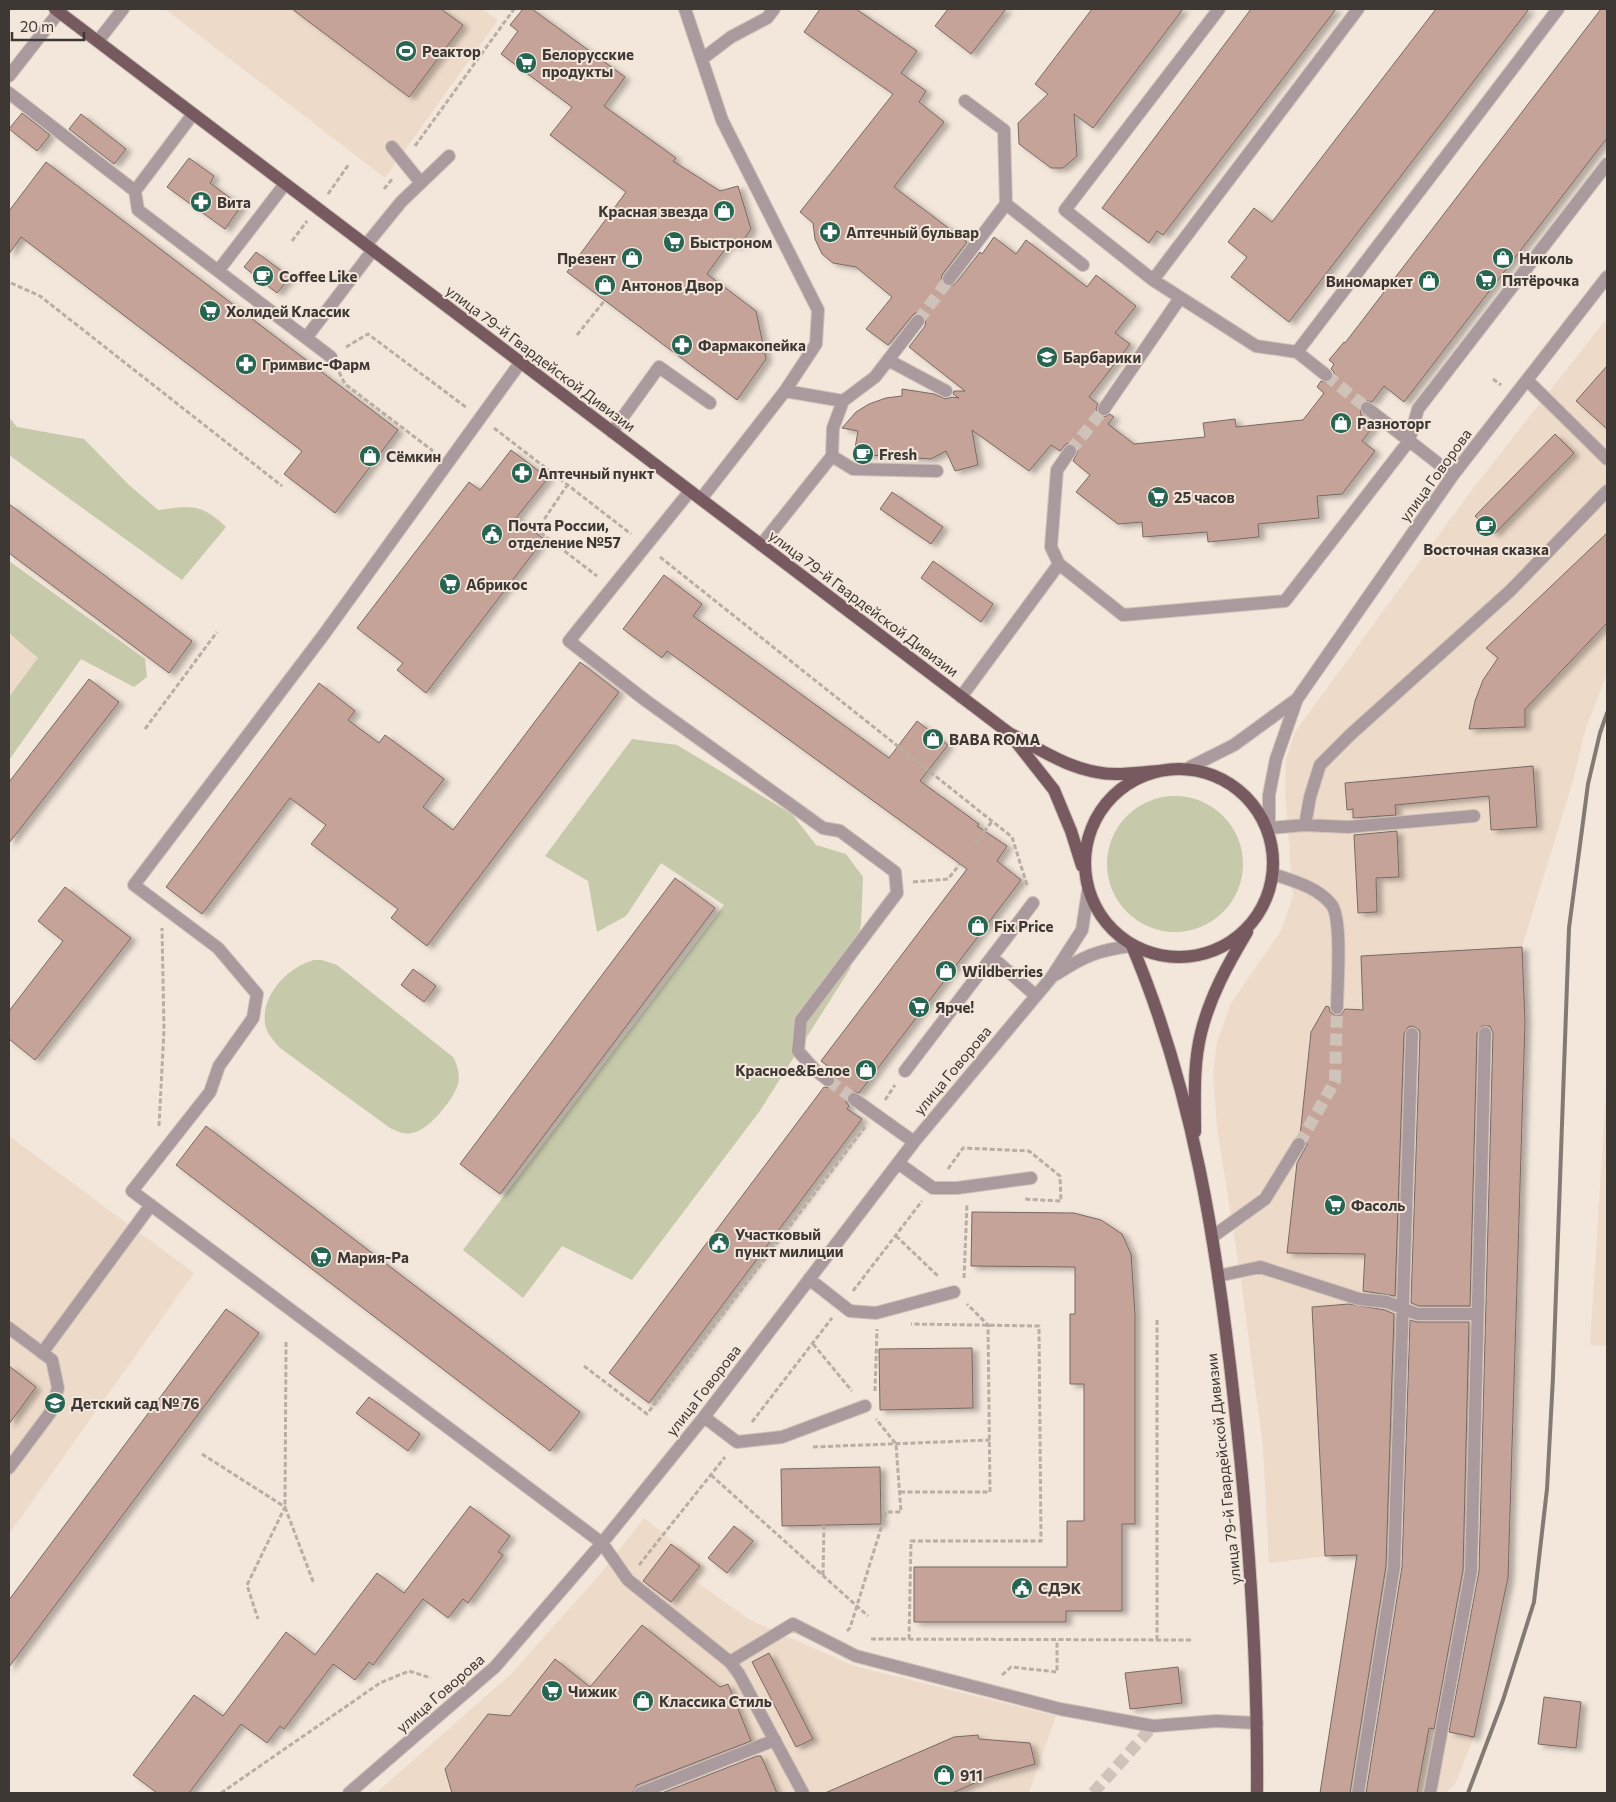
<svg xmlns="http://www.w3.org/2000/svg" width="1616" height="1802" font-family="Commissioner,sans-serif">
<style>
.built{fill:#eedac9}
.green{fill:#c6c9aa}
.building{fill:#c6a398;stroke:#786963;filter:url(#shadow)}
.lines{fill:none;stroke-linecap:round;stroke-linejoin:round}
.minor-tunnel{stroke:#cfc3b9;stroke-width:12;stroke-dasharray:12 6;stroke-linecap:butt}
.minor-casing{stroke:#cfc3b9;stroke-width:14}
.major-casing{stroke:#cfc3b9;stroke-width:14}
.path{stroke:#b9aea4;stroke-width:3;stroke-dasharray:5 2.5;stroke-linecap:butt}
.minor{stroke:#ab9a9d;stroke-width:12}
.major{stroke:#765a5f;stroke-width:12}
.rail{stroke:#837a73;stroke-width:4}
.labels{text-anchor:middle;dominant-baseline:central;stroke-width:4;stroke-linejoin:round;paint-order:stroke}
.poi-label{font-size:15px;font-weight:bold;fill:#3e3834;stroke:#f3e6da;text-anchor:start}
.street-label{font-size:15px;fill:#3e3834;stroke:#f3e6da}
</style>
<defs>
<filter id="shadow"><feDropShadow dx="5.5" dy="3" stdDeviation="2.5" flood-color="#0004"/></filter>
</defs>
<rect width="100%" height="100%" fill="#f3e6da"/>
<path class="built" d="M 165,9 L 482,9 L 498,20 L 385,178 Z
M 1607,318 L 1607,673 L 1585,731 L 1573,781 L 1522,947 L 1362,956 L 1375,999 L 1525,996 L 1508,1578 L 1474,1737 L 1455,1784 L 1446,1793 L 1320,1793 L 1356,1563 L 1355,1555 L 1325,1556 L 1269,1563 L 1263,1447 L 1240,1273 L 1217,1127 L 1213,1074 L 1217,1042 L 1231,1003 L 1281,931 L 1293,896 L 1285,789 L 1286,759 L 1295,732 L 1471,491 Z
M 9,605 L 64,647 L 9,719 Z
M 1607,1075 L 1607,1346 L 1590,1345 Z
M 9,1136 L 194,1273 L 9,1534 Z
M 644,1518 L 705,1566 L 695,1581 L 750,1620 L 854,1666 L 1056,1716 L 1029,1793 L 376,1793 L 511,1674 L 601,1573 Z"/>
<path class="green" d="M 9,417 L 17,427 L 84,439 L 128,484 L 158,510 C 191,506 201,503 226,527 L 182,580 L 9,455 Z
M 9,561 L 145,659 L 147,677 L 134,687 L 81,659 L 9,760 L 9,697 L 38,658 L 9,633 Z
M 632,739 L 677,745 L 792,814 L 816,845 L 846,854 L 863,877 L 861,925 L 850,969 L 759,1112 L 632,1280 L 562,1246 L 523,1298 L 463,1250 L 724,905 L 661,863 L 626,916 L 597,932 L 588,881 L 545,856 Z
M1107 864a68 68 0 1 1 136 0a68 68 0 1 1-136 0Z
M 314,960 L 322,960 L 337,965 L 453,1057 C 458,1066 461,1078 457,1087 C 451,1102 428,1131 412,1133 C 404,1135 397,1131 390,1128 L 280,1048 C 275,1042 269,1036 266,1028 C 258,998 287,967 314,960 Z"/>
<path class="building" d="M 292,9 L 441,9 L 463,25 L 409,97 Z
M 523,9 L 532,9 L 625,77 L 604,106 L 676,158 L 673,161 L 720,191 L 738,186 L 751,229 L 740,245 L 728,245 L 707,274 L 756,311 L 766,359 L 737,400 L 567,272 L 626,192 L 550,135 L 572,107 L 501,54 L 518,31 L 510,25 Z
M 820,9 L 856,9 L 917,51 L 901,73 L 926,91 L 919,102 L 944,122 L 894,187 L 967,242 L 942,275 L 941,282 L 944,285 L 948,287 L 955,284 L 980,252 L 982,254 L 994,237 L 1016,254 L 1026,240 L 1087,287 L 1096,275 L 1136,306 L 1115,333 L 1130,344 L 1089,397 L 1098,404 L 1096,409 L 1099,415 L 1104,417 L 1110,414 L 1114,417 L 1108,424 L 1134,444 L 1205,437 L 1203,423 L 1235,419 L 1236,427 L 1303,420 L 1324,393 L 1317,387 L 1321,381 L 1329,383 L 1333,380 L 1334,372 L 1331,369 L 1334,364 L 1329,360 L 1344,342 L 1345,343 L 1601,9 L 1607,9 L 1607,138 L 1404,402 L 1384,386 L 1372,402 L 1364,400 L 1360,403 L 1361,416 L 1374,425 L 1362,441 L 1375,451 L 1342,494 L 1317,496 L 1319,518 L 1258,524 L 1259,537 L 1208,542 L 1207,532 L 1143,537 L 1142,522 L 1118,524 L 1076,492 L 1090,475 L 1073,461 L 1078,451 L 1077,447 L 1071,443 L 1066,444 L 1060,451 L 1051,445 L 1029,471 L 972,430 L 978,465 L 955,471 L 946,451 L 931,459 L 854,454 L 858,431 L 842,428 L 856,412 L 869,404 L 886,398 L 902,396 L 902,389 L 934,394 L 946,399 L 952,397 L 959,398 L 953,394 L 954,391 L 965,391 L 909,347 L 925,326 L 926,318 L 923,314 L 915,313 L 912,316 L 888,345 L 866,329 L 892,297 L 856,267 L 833,263 L 822,254 L 815,239 L 813,223 L 800,212 L 893,94 L 804,32 Z
M 948,9 L 1006,9 L 971,54 L 935,26 Z
M 1092,9 L 1183,9 L 1093,128 L 1074,114 L 1077,156 L 1063,168 L 1051,168 L 1019,144 L 1018,123 L 1048,94 L 1035,84 Z
M 1251,9 L 1336,9 L 1163,235 L 1157,231 L 1149,243 L 1102,208 Z
M 1436,9 L 1529,9 L 1289,322 L 1231,277 L 1247,257 L 1228,242 L 1254,208 L 1272,222 Z
M 22,113 L 50,135 L 37,151 L 9,129 Z
M 81,114 L 126,149 L 114,164 L 69,129 Z
M 189,158 L 214,176 L 210,183 L 241,206 L 225,229 L 167,187 Z
M 46,162 L 398,430 L 335,513 L 284,474 L 302,451 L 21,237 L 9,254 L 9,211 Z
M 256,252 L 290,277 L 277,293 L 244,267 Z
M 1607,366 L 1607,429 L 1576,401 Z
M 1555,434 L 1574,453 L 1494,534 L 1475,516 Z
M 511,450 L 548,478 L 516,518 L 544,539 L 426,693 L 397,670 L 403,663 L 357,628 L 469,482 L 480,490 Z
M 892,492 L 943,527 L 931,544 L 880,509 Z
M 9,504 L 192,641 L 169,673 L 9,553 Z
M 1607,533 L 1607,623 L 1525,709 L 1525,727 L 1469,729 L 1475,701 L 1483,680 L 1498,658 L 1486,648 Z
M 933,561 L 993,604 L 981,622 L 921,578 Z
M 664,575 L 702,604 L 693,616 L 889,758 L 917,721 L 948,745 L 920,781 L 979,824 L 977,826 L 1007,846 L 997,861 L 1021,880 L 859,1093 L 851,1091 L 847,1095 L 846,1102 L 849,1106 L 847,1109 L 862,1119 L 649,1403 L 609,1373 L 824,1087 L 831,1088 L 835,1085 L 835,1072 L 821,1061 L 967,869 L 667,651 L 662,658 L 623,629 Z
M 580,662 L 619,692 L 427,946 L 391,918 L 398,909 L 311,844 L 326,825 L 290,798 L 202,914 L 166,887 L 319,683 L 355,711 L 348,720 L 379,743 L 385,735 L 444,779 L 423,807 L 453,830 Z
M 89,679 L 119,702 L 9,843 L 9,782 Z
M 1533,766 L 1537,827 L 1491,830 L 1489,796 L 1395,805 L 1396,815 L 1353,818 L 1353,809 L 1347,810 L 1345,783 Z
M 1397,831 L 1399,877 L 1376,878 L 1377,912 L 1358,913 L 1354,835 Z
M 675,878 L 715,908 L 500,1194 L 460,1164 Z
M 65,887 L 131,938 L 35,1060 L 9,1039 L 9,1011 L 63,941 L 38,921 Z
M 1522,947 L 1525,1022 L 1508,1578 L 1474,1737 L 1449,1732 L 1479,1571 L 1493,1033 L 1490,1026 L 1482,1026 L 1477,1033 L 1470,1306 L 1419,1306 L 1411,1303 L 1420,1034 L 1419,1030 L 1413,1026 L 1408,1027 L 1404,1034 L 1395,1296 L 1363,1291 L 1365,1254 L 1287,1253 L 1297,1163 L 1307,1145 L 1306,1140 L 1300,1136 L 1311,1032 L 1326,1006 L 1329,1007 L 1330,1012 L 1336,1016 L 1341,1015 L 1345,1009 L 1363,1010 L 1361,956 Z
M 413,969 L 436,986 L 424,1002 L 401,985 Z
M 206,1126 L 580,1412 L 550,1451 L 176,1165 Z
M 972,1212 L 1074,1213 L 1101,1220 L 1122,1234 L 1131,1254 L 1135,1314 L 1135,1524 L 1122,1524 L 1122,1611 L 1066,1611 L 1066,1622 L 914,1622 L 914,1567 L 1067,1567 L 1067,1521 L 1084,1521 L 1084,1384 L 1070,1384 L 1070,1314 L 1075,1314 L 1075,1267 L 971,1266 Z
M 1349,1304 L 1385,1310 L 1394,1314 L 1386,1566 L 1350,1793 L 1320,1793 L 1357,1555 L 1325,1556 L 1312,1307 Z
M 226,1309 L 259,1333 L 9,1667 L 9,1600 Z
M 1410,1320 L 1417,1322 L 1469,1322 L 1463,1570 L 1434,1729 L 1429,1728 L 1417,1793 L 1366,1793 L 1402,1567 Z
M 972,1348 L 973,1408 L 880,1410 L 879,1349 Z
M 9,1366 L 36,1387 L 9,1424 Z
M 369,1397 L 420,1434 L 408,1451 L 356,1413 Z
M 880,1467 L 881,1524 L 782,1526 L 781,1469 Z
M 470,1506 L 510,1536 L 498,1552 L 503,1555 L 468,1603 L 463,1599 L 448,1618 L 423,1599 L 373,1665 L 369,1662 L 355,1680 L 333,1664 L 284,1729 L 280,1726 L 267,1743 L 241,1724 L 189,1793 L 157,1793 L 133,1775 L 194,1695 L 223,1716 L 286,1632 L 315,1655 L 377,1573 L 404,1593 Z
M 734,1526 L 753,1541 L 727,1573 L 708,1558 Z
M 671,1544 L 700,1566 L 671,1602 L 643,1581 Z
M 642,1625 L 720,1687 L 728,1684 L 751,1741 L 637,1785 L 632,1793 L 452,1793 L 445,1769 L 488,1714 L 510,1716 L 555,1659 L 590,1687 Z
M 769,1653 L 813,1739 L 796,1747 L 752,1662 Z
M 1178,1667 L 1182,1703 L 1130,1709 L 1125,1673 Z
M 1544,1697 L 1581,1702 L 1576,1748 L 1538,1744 Z
M 978,1735 L 979,1739 L 1030,1743 L 1035,1764 L 986,1778 L 952,1793 L 825,1793 L 954,1737 Z
M 757,1756 L 761,1756 L 777,1793 L 662,1793 Z"/>
<g class="lines">
<path class="minor-tunnel" d="M 918,321 L 949,279
M 1326,375 L 1367,408
M 1070,451 L 1104,409
M 828,1080 L 854,1099
M 1299,1144 L 1335,1081 L 1337,1008
M 1093,1793 L 1153,1726"/>
<g class="minor-casing">
<path id="minor" d="M 685,9 L 722,120 L 818,310 L 816,344 L 785,391 L 701,499
M 1358,9 L 1153,280 L 1256,346 L 1297,352 L 1558,9
M 98,41 L 123,9
M 702,59 L 731,37 L 767,18 L 774,9
M 9,76 L 59,12
M 9,93 L 135,191 L 138,210 L 331,357
M 392,147 L 421,183
M 135,191 L 193,114
M 1006,204 L 1083,265
M 366,245 L 401,202 L 449,156
M 218,271 L 285,184
M 949,279 L 1006,204 L 1004,130 L 965,101
M 1153,280 L 1065,210 L 1219,9
M 306,338 L 373,250
M 1297,352 L 1326,375
M 888,360 L 946,391
M 520,363 L 322,637 L 134,885 L 218,948 L 257,994 L 253,1018 L 219,1066 L 210,1092 L 132,1191 L 602,1543 L 628,1580 L 730,1662 L 739,1674 L 803,1793
M 1527,380 L 1607,459
M 785,391 L 843,401 L 875,377 L 918,321
M 1367,408 L 1453,475
M 1104,409 L 1180,298
M 612,432 L 659,367 L 710,403
M 1070,451 L 1057,470 L 1051,547 L 1059,564 L 1123,615 L 1285,601 L 1409,441 L 1418,409 L 1607,164
M 832,456 L 853,469 L 937,471
M 690,491 L 569,641 L 645,700 L 823,828 L 840,831 L 895,872 L 897,893 L 801,1020 L 798,1051 L 815,1070 L 828,1080
M 761,545 L 832,456 L 833,428 L 843,401
M 961,697 L 1059,564
M 1190,767 L 1234,745 L 1297,699
M 1474,816 L 1348,827 L 1305,825 L 1269,828 L 1269,795 L 1276,759 L 1297,699 L 1453,475 L 1607,277
M 1305,825 L 1310,797 L 1320,765 L 1350,735 L 1510,591 L 1607,491
M 1273,874 C 1293,881 1317,887 1331,904 C 1343,917 1337,988 1337,1008
M 992,957 L 1035,995
M 1055,975 C 1084,956 1098,950 1132,946
M 905,1071 L 1033,903
M 854,1099 L 914,1142
M 898,1163 L 933,1188 L 957,1188 L 1031,1178
M 1212,1237 L 1265,1199 L 1299,1144
M 1218,1276 L 1260,1267 L 1359,1299 L 1387,1302 L 1417,1314 L 1477,1314
M 809,1279 L 850,1311 L 876,1313 L 954,1292
M 9,1328 L 52,1360 L 58,1388 L 50,1413 L 9,1468
M 42,1353 L 151,1205
M 704,1417 L 737,1442 L 782,1437 L 865,1406
M 730,1662 L 793,1624 L 856,1656 L 1060,1709 L 1153,1726 L 1216,1721 L 1257,1723
M 349,1793 L 495,1667 L 602,1543 L 704,1417 L 914,1142 L 1051,978 L 1082,930 L 1088,891
M 640,1793 L 775,1740
M 1358,1793 L 1394,1567 L 1412,1034
M 1430,1793 L 1471,1571 L 1485,1033"/>
</g>
<g class="major-casing">
<path id="major" d="M 55,9 L 1009,733 C 1043,751 1076,774 1116,774 C 1130,774 1145,772 1159,771
M 1013,738 L 1054,790 L 1071,831 L 1082,866
M1085 863a94 94 0 1 1 188 0a94 94 0 1 1-188 0Z
M 1132,946 C 1193,1090 1217,1246 1234,1400 C 1249,1531 1258,1662 1257,1793
M 1195,1132 C 1195,1099 1193,1065 1201,1033 C 1210,996 1228,964 1247,932"/>
</g>
<path class="path" d="M 415,146 L 514,9
M 384,189 L 393,178
M 328,194 L 349,164
M 292,241 L 307,221
M 11,283 L 40,296 L 282,486
M 577,335 L 605,300
M 346,347 L 368,334 L 467,408
M 339,372 L 345,384 L 433,451
M 1493,379 L 1501,385
M 494,428 L 631,534
M 568,484 L 537,530 L 597,576
M 660,557 L 1012,837 L 1027,885
M 145,729 L 217,632
M 975,844 L 993,820
M 913,882 L 948,879 L 960,864
M 885,1100 L 895,1085
M 159,1126 L 164,1030 L 162,928
M 948,1169 L 963,1148 L 1029,1151 L 1060,1176 L 1061,1201 L 1023,1199
M 896,1236 L 939,1277
M 964,1278 L 967,1204
M 853,1291 L 922,1201
M 1157,1320 L 1157,1640
M 286,1342 L 285,1507 L 314,1584
M 813,1344 L 852,1391
M 584,1366 L 647,1414 L 865,1127
M 875,1391 L 877,1329
M 752,1422 L 832,1318
M 813,1447 L 990,1440
M 202,1454 L 285,1507 L 247,1585 L 258,1619
M 711,1475 L 868,1616
M 900,1492 L 990,1492 L 988,1325 L 967,1304
M 639,1565 L 725,1457
M 823,1575 L 824,1525
M 847,1631 L 850,1628 L 886,1512 L 901,1512 L 896,1444 L 876,1419
M 871,1639 L 1193,1640
M 909,1639 L 911,1541 L 1041,1541 L 1039,1326 L 911,1324
M 1002,1675 L 1011,1667 L 1057,1672 L 1057,1640
M 221,1793 L 380,1683 L 409,1671 L 431,1678"/>
<use href="#minor" class="minor"/>
<use href="#major" class="major"/>
<path class="rail" d="M 1468,1793 L 1503,1700 L 1534,1602 L 1547,1489 L 1553,1377 L 1569,928 L 1588,784 L 1600,733 L 1607,713"/>
</g>
<defs>
<g id="stadium-disc" transform="scale(1.125)"><circle r="9.5" fill="#266552" stroke="#f3e6da"/><path d="M0-5a6.5 5 0 1 0 0 10a6.5 5 0 1 0 0-10ZM-3.5-1.8h7v3.6h-7Z" fill="#fff"/></g>
<g id="supermarket-disc" transform="scale(1.125)"><circle r="9.5" fill="#266552" stroke="#f3e6da"/><path d="M-6-5.5h2.5l.6 2H6L4.5 2H-2.5L-4.4-4H-6ZM-1.5 3.2a1.3 1.3 0 1 0 .1 0ZM3 3.2a1.3 1.3 0 1 0 .1 0Z" fill="#fff"/></g>
<g id="pharmacy-disc" transform="scale(1.125)"><circle r="9.5" fill="#266552" stroke="#f3e6da"/><path d="M-2-6h4v4h4v4h-4v4h-4v-4h-4v-4h4Z" fill="#fff"/></g>
<g id="shop-disc" transform="scale(1.125)"><circle r="9.5" fill="#266552" stroke="#f3e6da"/><path d="M-5-2.5h2.3a2.7 3.5 0 0 1 5.4 0H5L5.5 6h-11ZM-1.5-2.5h3a1.5 2.3 0 0 0-3 0Z" fill="#fff"/></g>
<g id="cafe-disc" transform="scale(1.125)"><circle r="9.5" fill="#266552" stroke="#f3e6da"/><path d="M-5.5-4.5H6V0H3Q3 3.5 0 3.5H-2.5Q-5.5 3.5-5.5 0ZM3-3.2v2h1.7v-2ZM-6 4.5H4V6H-6Z" fill="#fff"/></g>
<g id="school-disc" transform="scale(1.125)"><circle r="9.5" fill="#266552" stroke="#f3e6da"/><path d="M0-5L7-2L0 1L-7-2ZM-4 1L0 2.5L4 1V4Q0 6-4 4Z" fill="#fff"/></g>
<g id="civic-disc" transform="scale(1.125)"><circle r="9.5" fill="#266552" stroke="#f3e6da"/><path d="M-.6-6.5H3V-4.5H.6V-3L4-1V1h2V6H-6V1h2V-1L-.6-3ZM-1.2 2.5V6h2.4V2.5Z" fill="#fff"/></g>
</defs>
<g fill-rule="evenodd">
<use href="#stadium-disc" x="406" y="51"/>
<use href="#supermarket-disc" x="526" y="63"/>
<use href="#pharmacy-disc" x="201" y="202"/>
<use href="#shop-disc" x="724" y="211"/>
<use href="#pharmacy-disc" x="830" y="232"/>
<use href="#supermarket-disc" x="674" y="242"/>
<use href="#shop-disc" x="632" y="258"/>
<use href="#shop-disc" x="1503" y="258"/>
<use href="#cafe-disc" x="263" y="276"/>
<use href="#supermarket-disc" x="1486" y="280"/>
<use href="#shop-disc" x="1429" y="281"/>
<use href="#shop-disc" x="605" y="285"/>
<use href="#supermarket-disc" x="210" y="311"/>
<use href="#pharmacy-disc" x="682" y="345"/>
<use href="#school-disc" x="1047" y="357"/>
<use href="#pharmacy-disc" x="246" y="364"/>
<use href="#shop-disc" x="1341" y="423"/>
<use href="#cafe-disc" x="863" y="454"/>
<use href="#shop-disc" x="370" y="456"/>
<use href="#pharmacy-disc" x="522" y="473"/>
<use href="#supermarket-disc" x="1158" y="497"/>
<use href="#cafe-disc" x="1486" y="526"/>
<use href="#civic-disc" x="492" y="534"/>
<use href="#supermarket-disc" x="450" y="584"/>
<use href="#shop-disc" x="933" y="739"/>
<use href="#shop-disc" x="978" y="926"/>
<use href="#shop-disc" x="946" y="971"/>
<use href="#supermarket-disc" x="919" y="1007"/>
<use href="#shop-disc" x="866" y="1070"/>
<use href="#supermarket-disc" x="1335" y="1205"/>
<use href="#civic-disc" x="719" y="1243"/>
<use href="#supermarket-disc" x="321" y="1257"/>
<use href="#school-disc" x="55" y="1403"/>
<use href="#civic-disc" x="1022" y="1588"/>
<use href="#supermarket-disc" x="552" y="1691"/>
<use href="#shop-disc" x="643" y="1701"/>
<use href="#shop-disc" x="944" y="1775"/>
</g>
<g class="labels">
<g class="poi-label">
<text x="422" y="51">Реактор</text>
<text x="542" y="54">Белорусские<tspan x="542" dy="17">продукты</tspan></text>
<text x="217" y="202">Вита</text>
<text x="708" y="211" text-anchor="end">Красная звезда</text>
<text x="846" y="232">Аптечный бульвар</text>
<text x="690" y="242">Быстроном</text>
<text x="616" y="258" text-anchor="end">Презент</text>
<text x="1519" y="258">Николь</text>
<text x="279" y="276">Coffee Like</text>
<text x="1502" y="280">Пятёрочка</text>
<text x="1413" y="281" text-anchor="end">Виномаркет</text>
<text x="621" y="285">Антонов Двор</text>
<text x="226" y="311">Холидей Классик</text>
<text x="698" y="345">Фармакопейка</text>
<text x="1063" y="357">Барбарики</text>
<text x="262" y="364">Гримвис-Фарм</text>
<text x="1357" y="423">Разноторг</text>
<text x="879" y="454">Fresh</text>
<text x="386" y="456">Сёмкин</text>
<text x="538" y="473">Аптечный пункт</text>
<text x="1174" y="497">25 часов</text>
<text x="508" y="525">Почта России,<tspan x="508" dy="17">отделение №57</tspan></text>
<text x="1486" y="549" text-anchor="middle">Восточная сказка</text>
<text x="466" y="584">Абрикос</text>
<text x="949" y="739">BABA ROMA</text>
<text x="994" y="926">Fix Price</text>
<text x="962" y="971">Wildberries</text>
<text x="935" y="1007">Ярче!</text>
<text x="850" y="1070" text-anchor="end">Красное&amp;Белое</text>
<text x="1351" y="1205">Фасоль</text>
<text x="735" y="1234">Участковый<tspan x="735" dy="17">пункт милиции</tspan></text>
<text x="337" y="1257">Мария-Ра</text>
<text x="71" y="1403">Детский сад № 76</text>
<text x="1038" y="1588">СДЭК</text>
<text x="568" y="1691">Чижик</text>
<text x="659" y="1701">Классика Стиль</text>
<text x="960" y="1775">911</text>
</g>
<g class="street-label">
<text transform="translate(541 358) rotate(37)">улица 79-й Гвардейской Дивизии</text>
<text transform="translate(1435 475) rotate(-54)">улица Говорова</text>
<text transform="translate(864 603) rotate(37)">улица 79-й Гвардейской Дивизии</text>
<text transform="translate(952 1070) rotate(-50)">улица Говорова</text>
<text transform="translate(703 1390) rotate(-52)">улица Говорова</text>
<text transform="translate(1223 1469) rotate(-96)">улица 79-й Гвардейской Дивизии</text>
<text transform="translate(440 1693) rotate(-41)">улица Говорова</text>
</g>
</g>
<rect width="1616" height="1802" fill="none" stroke="#3e3834" stroke-width="20"/>
<path d="M12 32v8h72v-8" fill="none" stroke="#3e3834" stroke-width="2.5"/>
<text x="20" y="32" font-size="15" fill="#3e3834" stroke="#f3e6da" stroke-width="4" paint-order="stroke">20 m</text>
</svg>
